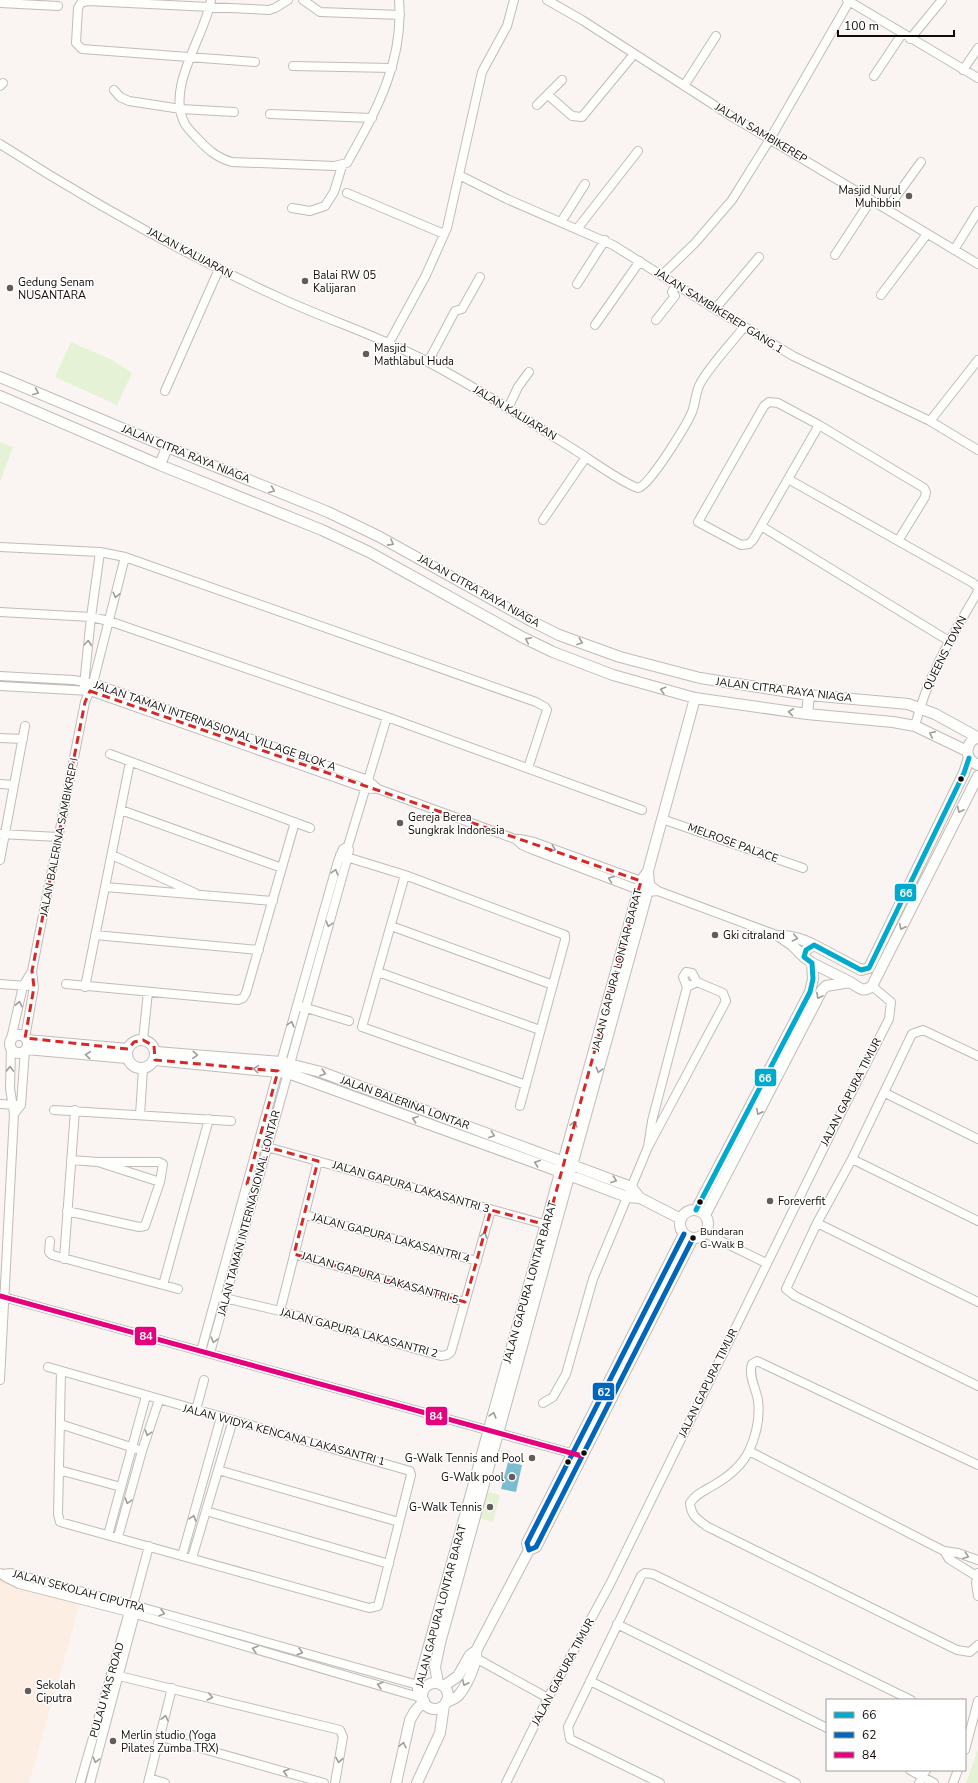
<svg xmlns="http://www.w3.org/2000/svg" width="978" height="1783" font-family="'Nunito Sans',sans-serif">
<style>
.built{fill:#fdeee4}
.green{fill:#e5f2d5}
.water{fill:#7cbcd1}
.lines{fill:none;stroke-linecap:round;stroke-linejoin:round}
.minor-casing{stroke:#c2bcb8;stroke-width:10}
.tertiary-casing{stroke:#c2bcb8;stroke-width:12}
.minor{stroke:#fefefd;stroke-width:8}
.tertiary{stroke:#fefefd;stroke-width:10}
.bus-1-casing{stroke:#fff;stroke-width:8}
.bus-2-casing{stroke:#fff;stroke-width:8}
.bus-3-casing{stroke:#fff;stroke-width:8}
.bus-1{stroke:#00a9ce;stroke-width:5}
.bus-2{stroke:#0065bd;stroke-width:5}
.bus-3{stroke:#e5007d;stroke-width:5}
.oneway{stroke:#9f9c9a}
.marked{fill:none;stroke:#d62828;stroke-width:3;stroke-dasharray:8 5;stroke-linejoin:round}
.poi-dot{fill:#635c59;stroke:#fff;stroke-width:1.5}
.bus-dot{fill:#110a06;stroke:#fff;stroke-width:1.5}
.labels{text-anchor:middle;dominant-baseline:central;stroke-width:3;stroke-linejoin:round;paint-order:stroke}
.bus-label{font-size:10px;fill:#110a06;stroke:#fff;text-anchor:start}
.street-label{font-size:11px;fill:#110a06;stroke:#fff}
.poi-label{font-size:11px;fill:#110a06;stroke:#fff;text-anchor:start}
.line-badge{stroke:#fff;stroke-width:1.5}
.badge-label{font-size:11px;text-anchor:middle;font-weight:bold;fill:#fff}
</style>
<rect width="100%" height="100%" fill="#faf5f2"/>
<path class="built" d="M 0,1578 L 81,1600 L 29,1783 L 0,1783 Z"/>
<path class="green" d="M 71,342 L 112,360 L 132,373 L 117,405 L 55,377 Z
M 0,442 L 13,447 L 0,482 Z
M 488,1492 L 500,1495 L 493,1522 L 481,1519 Z
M 978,1749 L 978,1783 L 966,1783 Z"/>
<path class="water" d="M 508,1462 L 522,1465 L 516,1492 L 501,1489 Z"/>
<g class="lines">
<g class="minor-casing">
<path id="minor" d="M 211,0 C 205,36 165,88 185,124 C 188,129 193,134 197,138 C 207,149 217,158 232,162 L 334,166 L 347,163 C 376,111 404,62 399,0
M 303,0 L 320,12 L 400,15
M 547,0 L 582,20 L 731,116 L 978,264
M 847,0 L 978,78
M 0,3 L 58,6
M 910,39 L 942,0
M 255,62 L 82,49 L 76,43 L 78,8 L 81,3 L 88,1 L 269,10 L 275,8 L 288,0
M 293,66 L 392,68
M 963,70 L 978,48
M 874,76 L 902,34
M 0,86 L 3,83
M 684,86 L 716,36
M 114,90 L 120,97 L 129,101 L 181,109 L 234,112
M 548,95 L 572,116 L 582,117 L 634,54
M 537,105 L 562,80
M 270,114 L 372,118
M 0,144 C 89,201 182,253 278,297 C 327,320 380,336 428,362 C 479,389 527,420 575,450 C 591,460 622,483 638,488 C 649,487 687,424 692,412 C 696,402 695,392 701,382 C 713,362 730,345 744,327
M 459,175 L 507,199 L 613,245 L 715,309 L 793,356 L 930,421 L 978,450
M 347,193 L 444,234
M 292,208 L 310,211 L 325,206 L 334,192 L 342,166
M 887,209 L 921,162
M 561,222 L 585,184
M 577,229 L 638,151
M 954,250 L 978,211
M 835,255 L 871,200
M 662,275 L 695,243 L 732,200 L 770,139 L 850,0
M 577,284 L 605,240
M 881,295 L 927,234
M 715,309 L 759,257
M 656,320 L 675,296 L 672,292 L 676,285
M 595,325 L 640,261
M 389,343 L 426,275 L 447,228 L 482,72 L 507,26 L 514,0
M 428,362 L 455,311 L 462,309 L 480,277
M 165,391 L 219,269
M 508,408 L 518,387 L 529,372
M 930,421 L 978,360
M 819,425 L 753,540 L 749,544 L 741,545 L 698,522 L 764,406 L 769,402 L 778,403 L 819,425 L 924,488 L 926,492 L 925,497 L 898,541
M 788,479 L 973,583 L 978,588 L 977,593 C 952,636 927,677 915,726
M 543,520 L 586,457
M 761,526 L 949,641
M 0,547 L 100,552 L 125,557 L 536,702 L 545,707 L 547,710 L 528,768
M 0,612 L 91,617 L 109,621 L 387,717 L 642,810
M 0,676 L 73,680 L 93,683 L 368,780 L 378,789 L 365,788 L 90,691 L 0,686
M 84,685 L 91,617 L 100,552
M 0,738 L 23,739
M 110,754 L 310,828
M 0,784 L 14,785
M 378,789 L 515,839 L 522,845 L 531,849 L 639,890 L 648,892 L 658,891
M 121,810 L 282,868
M 662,819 L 803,868
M 0,834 L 59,837
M 515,839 L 520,839 L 534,842 L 649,884 L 658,891 L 779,936
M 112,855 L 195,893
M 340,855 L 405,875 L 565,935 L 565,940 L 520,1106
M 0,860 L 25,726
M 405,875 L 362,1027 L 526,1085
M 105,887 L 273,901
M 391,926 L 553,985
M 95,935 L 259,950
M 378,972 L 540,1030
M 0,984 L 27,986
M 66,984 L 238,1000 L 243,998 L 246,993 L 295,822
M 85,987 L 130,762
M 687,987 L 683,977 L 686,972 L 692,973 L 697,982
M 300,1006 L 349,1021
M 25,1038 L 34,987 L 32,971 L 85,702 L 93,683 L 125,557
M 11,1039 L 23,986 L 32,971
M 143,1040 L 148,992
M 978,1056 L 923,1030 L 912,1034 L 852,1159 L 817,1223 L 786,1289 L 795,1296 L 978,1386
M 281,1062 L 338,861 L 343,849 L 348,846
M 290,1064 L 346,863 L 349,850 L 348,846 L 387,717
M 885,1093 L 978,1139
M 0,1104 L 16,1105
M 54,1110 L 231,1121
M 14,1114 L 21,1105 L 25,1050
M 140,1115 L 143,1069
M 267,1147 L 551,1226
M 852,1159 L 978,1221
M 71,1160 L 98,1162 L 160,1182
M 67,1211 L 139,1227 L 145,1226 L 160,1182 L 163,1164 L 159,1162 L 98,1162
M 305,1215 L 477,1261
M 817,1223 L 978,1302
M 705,1233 L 766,1263
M 50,1241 L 49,1252 L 52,1255 L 178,1289
M 294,1254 L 465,1302
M 64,1259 L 75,1110
M 163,1285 L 209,1119
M 0,1296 L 578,1455
M 216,1296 L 280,1311 L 441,1356 L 447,1355 L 451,1352 L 491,1210
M 280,1311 L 318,1161
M 201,1351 L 278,1071
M 210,1353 L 288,1073
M 48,1367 L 410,1471 L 411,1475 L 378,1606 L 369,1608 L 60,1522 L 58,1514 L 61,1371
M 0,1380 L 14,1114 L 10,1088 L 11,1049
M 543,1403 L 553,1397 L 566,1374 L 593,1279 L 648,1147 L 726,1001 L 723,993 L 697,982 L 687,987 L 652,1121 L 648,1147
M 196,1410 L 204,1380
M 60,1424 L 137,1449
M 749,1451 L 944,1551
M 978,1465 L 757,1361 L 752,1364 C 748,1375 756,1389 758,1400 C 760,1417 756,1436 749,1451 C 742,1465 728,1477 714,1485 C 704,1491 696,1494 690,1503 C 691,1516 698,1520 708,1527 L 957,1650 L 970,1652 L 978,1645
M 59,1470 L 121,1487
M 218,1470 L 399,1522
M 206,1511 L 389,1564
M 108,1535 L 146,1396
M 118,1537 L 142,1451 L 159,1400
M 182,1556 L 221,1417
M 192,1558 L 233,1420
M 978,1560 L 958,1553 L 944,1551 L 949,1559 L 978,1577
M 0,1573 L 5,1577 L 19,1584 L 129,1612 L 422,1698
M 978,1573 L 976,1583 L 978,1596
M 2,1574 L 11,1573 L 137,1606 L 418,1685
M 617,1624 L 827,1728
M 472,1656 L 548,1698
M 111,1674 L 340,1730 L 343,1737 L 335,1783
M 590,1681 L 796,1783
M 161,1737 L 324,1783
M 965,1750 L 978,1701
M 910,1770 L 934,1783
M 149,1778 L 165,1783
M 80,1783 L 129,1612 L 135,1598 L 149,1546
M 90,1783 L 136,1610
M 148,1783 L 172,1688
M 506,1783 L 548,1698 L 610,1584 L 833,1129 L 889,1019 L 891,1002 L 872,986
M 660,1783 L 570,1739 L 568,1727 L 641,1576 L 645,1573 L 653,1574 L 911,1700
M 919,1783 L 926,1770
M 953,1783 L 958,1770"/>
</g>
<g class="tertiary-casing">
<path id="tertiary" d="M 0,377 L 167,447 L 328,512 L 378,536 L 531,621 L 559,635 L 620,657 L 700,678 L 809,695 L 908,704 L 935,714 L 977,737
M 0,396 L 160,465 L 322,530 L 369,552 L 522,637 L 553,652 L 613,675 L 695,698 L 807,714 L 893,722 L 915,726 L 967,751
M 160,465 L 167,447
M 807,714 L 809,695
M 978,737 C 964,743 964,759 978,765
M 804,957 L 792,945 L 779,936 C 793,936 802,939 814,945
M 812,963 L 850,982
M10 1044a9 9 0 1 1 18 0a9 9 0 1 1-18 0Z
M127 1054a14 14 0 1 1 28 0a14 14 0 1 1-28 0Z
M 27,1040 L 128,1049
M 26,1049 L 127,1058
M 156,1052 L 281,1062 L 321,1072 L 631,1187 L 640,1198 L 681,1219
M 155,1060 L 288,1073 L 561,1172 L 627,1197 L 640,1198
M 696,1210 L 810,992 L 813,979 L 812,963 L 804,957 L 806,950 L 814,945 L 861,970 L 869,968 L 964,773 L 969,758
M680 1224a14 14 0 1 1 28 0a14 14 0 1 1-28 0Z
M 705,1215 L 822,990 L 826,986 L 850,982 C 859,988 863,993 872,986 L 978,776
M 684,1234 L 527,1543 L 529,1550 L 536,1547 L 693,1238
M 438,1683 L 435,1667 L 440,1643 L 645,901 L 649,884 L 648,871 L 695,698
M422 1696a13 13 0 1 1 26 0a13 13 0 1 1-26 0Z
M 444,1686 L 458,1676 L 470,1655 L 476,1651 L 529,1550
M 418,1696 L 418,1685 L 641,881 L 648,871
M 446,1702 C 451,1700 455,1699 458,1696 C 466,1687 478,1662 476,1651
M 396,1783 L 410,1720 L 415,1711 L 424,1701
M 417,1783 L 440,1733 L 444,1705"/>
</g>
<use href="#minor" class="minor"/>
<use href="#tertiary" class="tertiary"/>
<g class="bus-1-casing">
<path id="bus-1" d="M 696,1210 L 810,992 L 813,979 L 812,963 L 804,957 L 806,950 L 814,945 L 861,970 L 869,968 L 964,773 L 969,758"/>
</g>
<g class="bus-2-casing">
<path id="bus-2" d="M 684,1234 L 527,1543 L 529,1550 L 536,1547 L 693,1238"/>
</g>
<g class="bus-3-casing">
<path id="bus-3" d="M 0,1296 L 582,1456"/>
</g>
<use href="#bus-1" class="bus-1"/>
<use href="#bus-2" class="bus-2"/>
<use href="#bus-3" class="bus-3"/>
</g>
<defs><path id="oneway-chevron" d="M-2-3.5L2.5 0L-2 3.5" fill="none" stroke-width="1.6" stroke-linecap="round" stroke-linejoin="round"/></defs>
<g class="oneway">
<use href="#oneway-chevron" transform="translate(36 392) rotate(23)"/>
<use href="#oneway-chevron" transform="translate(272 490) rotate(22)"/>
<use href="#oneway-chevron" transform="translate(391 543) rotate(29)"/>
<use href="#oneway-chevron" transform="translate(116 595) rotate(104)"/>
<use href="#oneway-chevron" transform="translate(528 640) rotate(-154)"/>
<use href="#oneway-chevron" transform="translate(580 642) rotate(20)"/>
<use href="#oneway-chevron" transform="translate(88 643) rotate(-85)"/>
<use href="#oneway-chevron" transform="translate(663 690) rotate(-165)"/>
<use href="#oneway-chevron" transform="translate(791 712) rotate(-172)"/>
<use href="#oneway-chevron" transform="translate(932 734) rotate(-155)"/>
<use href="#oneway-chevron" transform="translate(960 810) rotate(116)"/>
<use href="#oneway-chevron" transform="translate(553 849) rotate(20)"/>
<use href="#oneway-chevron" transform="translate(335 872) rotate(-74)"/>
<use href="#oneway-chevron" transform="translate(611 879) rotate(-159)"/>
<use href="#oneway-chevron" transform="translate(329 924) rotate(106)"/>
<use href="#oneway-chevron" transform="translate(902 927) rotate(116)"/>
<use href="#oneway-chevron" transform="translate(795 938) rotate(13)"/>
<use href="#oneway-chevron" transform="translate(819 996) rotate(118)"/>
<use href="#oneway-chevron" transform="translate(19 1004) rotate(-78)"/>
<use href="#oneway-chevron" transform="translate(291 1024) rotate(-74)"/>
<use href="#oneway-chevron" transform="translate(88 1055) rotate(-175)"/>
<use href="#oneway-chevron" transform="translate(195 1055) rotate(4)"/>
<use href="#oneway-chevron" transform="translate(10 1069) rotate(-88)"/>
<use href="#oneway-chevron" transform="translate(256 1069) rotate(-175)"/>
<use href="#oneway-chevron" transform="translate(599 1070) rotate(105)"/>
<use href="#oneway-chevron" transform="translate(323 1073) rotate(18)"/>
<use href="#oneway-chevron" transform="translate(759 1112) rotate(117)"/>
<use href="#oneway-chevron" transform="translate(415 1119) rotate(-160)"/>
<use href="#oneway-chevron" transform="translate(574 1124) rotate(-75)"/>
<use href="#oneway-chevron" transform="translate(492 1135) rotate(20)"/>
<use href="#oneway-chevron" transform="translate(537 1163) rotate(-160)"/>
<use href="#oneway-chevron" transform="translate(614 1180) rotate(20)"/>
<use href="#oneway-chevron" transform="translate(484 1235) rotate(-75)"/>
<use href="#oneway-chevron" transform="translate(214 1340) rotate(106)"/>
<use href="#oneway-chevron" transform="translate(493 1415) rotate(-74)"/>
<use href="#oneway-chevron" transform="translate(148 1433) rotate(108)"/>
<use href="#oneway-chevron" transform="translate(128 1501) rotate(106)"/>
<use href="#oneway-chevron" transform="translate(193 1518) rotate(-74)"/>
<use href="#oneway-chevron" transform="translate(966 1556) rotate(20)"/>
<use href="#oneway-chevron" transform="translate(162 1613) rotate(16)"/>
<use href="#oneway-chevron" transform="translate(255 1649) rotate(-164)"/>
<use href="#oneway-chevron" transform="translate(300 1652) rotate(16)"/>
<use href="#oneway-chevron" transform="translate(465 1683) rotate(116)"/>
<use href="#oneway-chevron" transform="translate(380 1685) rotate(-164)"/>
<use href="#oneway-chevron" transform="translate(210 1697) rotate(14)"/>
<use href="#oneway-chevron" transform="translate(165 1718) rotate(-77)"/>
<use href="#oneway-chevron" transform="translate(403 1745) rotate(-77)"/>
<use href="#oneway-chevron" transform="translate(96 1760) rotate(105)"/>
<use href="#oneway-chevron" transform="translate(339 1760) rotate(100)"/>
<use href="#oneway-chevron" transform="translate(286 1772) rotate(-164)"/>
</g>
<path class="marked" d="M 90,691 L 641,881 L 547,1225 L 491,1210 L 465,1302 L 294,1254 L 318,1161 L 267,1147 L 256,1186 L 247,1184 L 278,1071 L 155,1060 L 154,1046 L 143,1040 L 134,1042 L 128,1049 L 25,1038 L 34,987 L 32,971 L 85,702 Z"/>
<g class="poi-dot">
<circle cx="909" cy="196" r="4"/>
<circle cx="305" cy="281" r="4"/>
<circle cx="10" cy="288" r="4"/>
<circle cx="366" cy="354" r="4"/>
<circle cx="400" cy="823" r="4"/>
<circle cx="715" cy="935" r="4"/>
<circle cx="770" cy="1201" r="4"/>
<circle cx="532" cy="1458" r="4"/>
<circle cx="512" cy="1477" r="4"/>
<circle cx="490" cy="1507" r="4"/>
<circle cx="28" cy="1691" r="4"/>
<circle cx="113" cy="1741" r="4"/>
</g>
<g class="bus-dot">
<circle cx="961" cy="779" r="3.5"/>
<circle cx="700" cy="1202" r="3.5"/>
<circle cx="693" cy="1238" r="3.5"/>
<circle cx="584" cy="1453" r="3.5"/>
<circle cx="568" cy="1462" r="3.5"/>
</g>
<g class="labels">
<g class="bus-label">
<text x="700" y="1232">Bundaran<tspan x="700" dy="13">G-Walk B</tspan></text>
</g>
<g class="street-label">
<text transform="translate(761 133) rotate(31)">JALAN SAMBIKEREP</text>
<text transform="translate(190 253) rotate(28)">JALAN KALIJARAN</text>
<text transform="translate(719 311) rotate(32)">JALAN SAMBIKEREP GANG 1</text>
<text transform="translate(515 413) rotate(31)">JALAN KALIJARAN</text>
<text transform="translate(186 454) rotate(22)">JALAN CITRA RAYA NIAGA</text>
<text transform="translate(479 591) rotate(29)">JALAN CITRA RAYA NIAGA</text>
<text transform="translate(945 653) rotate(-63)">QUEENS TOWN</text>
<text transform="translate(784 690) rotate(7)">JALAN CITRA RAYA NIAGA</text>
<text transform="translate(215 726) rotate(19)">JALAN TAMAN INTERNASIONAL VILLAGE BLOK A</text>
<text transform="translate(59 837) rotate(-79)">JALAN BALERINA SAMBIKREP I</text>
<text transform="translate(733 843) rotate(20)">MELROSE PALACE</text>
<text transform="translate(617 970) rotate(-75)">JALAN GAPURA LONTAR BARAT</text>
<text transform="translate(851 1092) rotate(-63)">JALAN GAPURA TIMUR</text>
<text transform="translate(405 1103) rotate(20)">JALAN BALERINA LONTAR</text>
<text transform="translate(411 1187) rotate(16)">JALAN GAPURA LAKASANTRI 3</text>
<text transform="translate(249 1213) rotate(-75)">JALAN TAMAN INTERNASIONAL LONTAR</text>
<text transform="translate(391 1238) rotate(15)">JALAN GAPURA LAKASANTRI 4</text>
<text transform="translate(380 1278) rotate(16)">JALAN GAPURA LAKASANTRI 5</text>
<text transform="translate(530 1282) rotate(-74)">JALAN GAPURA LONTAR BARAT</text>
<text transform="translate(359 1333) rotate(15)">JALAN GAPURA LAKASANTRI 2</text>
<text transform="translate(708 1383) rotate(-64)">JALAN GAPURA TIMUR</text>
<text transform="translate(284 1435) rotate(15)">JALAN WIDYA KENCANA LAKASANTRI 1</text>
<text transform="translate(79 1591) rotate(15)">JALAN SEKOLAH CIPUTRA</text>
<text transform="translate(441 1606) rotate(-75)">JALAN GAPURA LONTAR BARAT</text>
<text transform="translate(563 1672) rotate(-62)">JALAN GAPURA TIMUR</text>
<text transform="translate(107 1690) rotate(-74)">PULAU MAS ROAD</text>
</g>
<g class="poi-label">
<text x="901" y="190" text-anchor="end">Masjid Nurul<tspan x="901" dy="13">Muhibbin</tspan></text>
<text x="313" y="275">Balai RW 05<tspan x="313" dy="13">Kalijaran</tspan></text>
<text x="18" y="282">Gedung Senam<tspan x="18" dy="13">NUSANTARA</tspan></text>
<text x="374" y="348">Masjid<tspan x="374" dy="13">Mathlabul Huda</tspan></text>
<text x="408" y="817">Gereja Berea<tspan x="408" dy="13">Sungkrak Indonesia</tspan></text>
<text x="723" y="935">Gki citraland</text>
<text x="778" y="1201">Foreverfit</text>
<text x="524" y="1458" text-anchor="end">G-Walk Tennis and Pool</text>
<text x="504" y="1477" text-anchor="end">G-Walk pool</text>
<text x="482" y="1507" text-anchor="end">G-Walk Tennis</text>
<text x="36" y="1685">Sekolah<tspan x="36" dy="13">Ciputra</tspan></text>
<text x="121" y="1735">Merlin studio (Yoga<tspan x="121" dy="13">Pilates Zumba TRX)</tspan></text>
</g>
</g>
<g class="line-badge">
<rect x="894" y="883" width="23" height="19" rx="4" fill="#00a9ce"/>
<rect x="754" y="1068" width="23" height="19" rx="4" fill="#00a9ce"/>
<rect x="134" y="1326" width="23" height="20" rx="4" fill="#e5007d"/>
<rect x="592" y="1382" width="23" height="19" rx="4" fill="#0065bd"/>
<rect x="425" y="1406" width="23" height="20" rx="4" fill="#e5007d"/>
</g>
<g class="badge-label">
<text x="906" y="897">66</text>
<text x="765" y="1082">66</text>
<text x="146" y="1340">84</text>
<text x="604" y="1396">62</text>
<text x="436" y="1420">84</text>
</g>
<rect x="826" y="1699" width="140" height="72" fill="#ffffff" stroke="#a09d9b"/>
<rect x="834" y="1712" width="20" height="6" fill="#00a9ce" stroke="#a09d9b"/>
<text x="862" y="1719" font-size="12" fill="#110a06">66</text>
<rect x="834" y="1732" width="20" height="6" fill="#0065bd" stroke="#a09d9b"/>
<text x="862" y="1739" font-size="12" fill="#110a06">62</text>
<rect x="834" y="1752" width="20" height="6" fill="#e5007d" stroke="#a09d9b"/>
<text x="862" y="1759" font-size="12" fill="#110a06">84</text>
<path d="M838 30v6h116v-6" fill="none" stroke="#110a06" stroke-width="2"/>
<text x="844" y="30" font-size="12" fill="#110a06" stroke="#ffffff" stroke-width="3" paint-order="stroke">100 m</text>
</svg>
